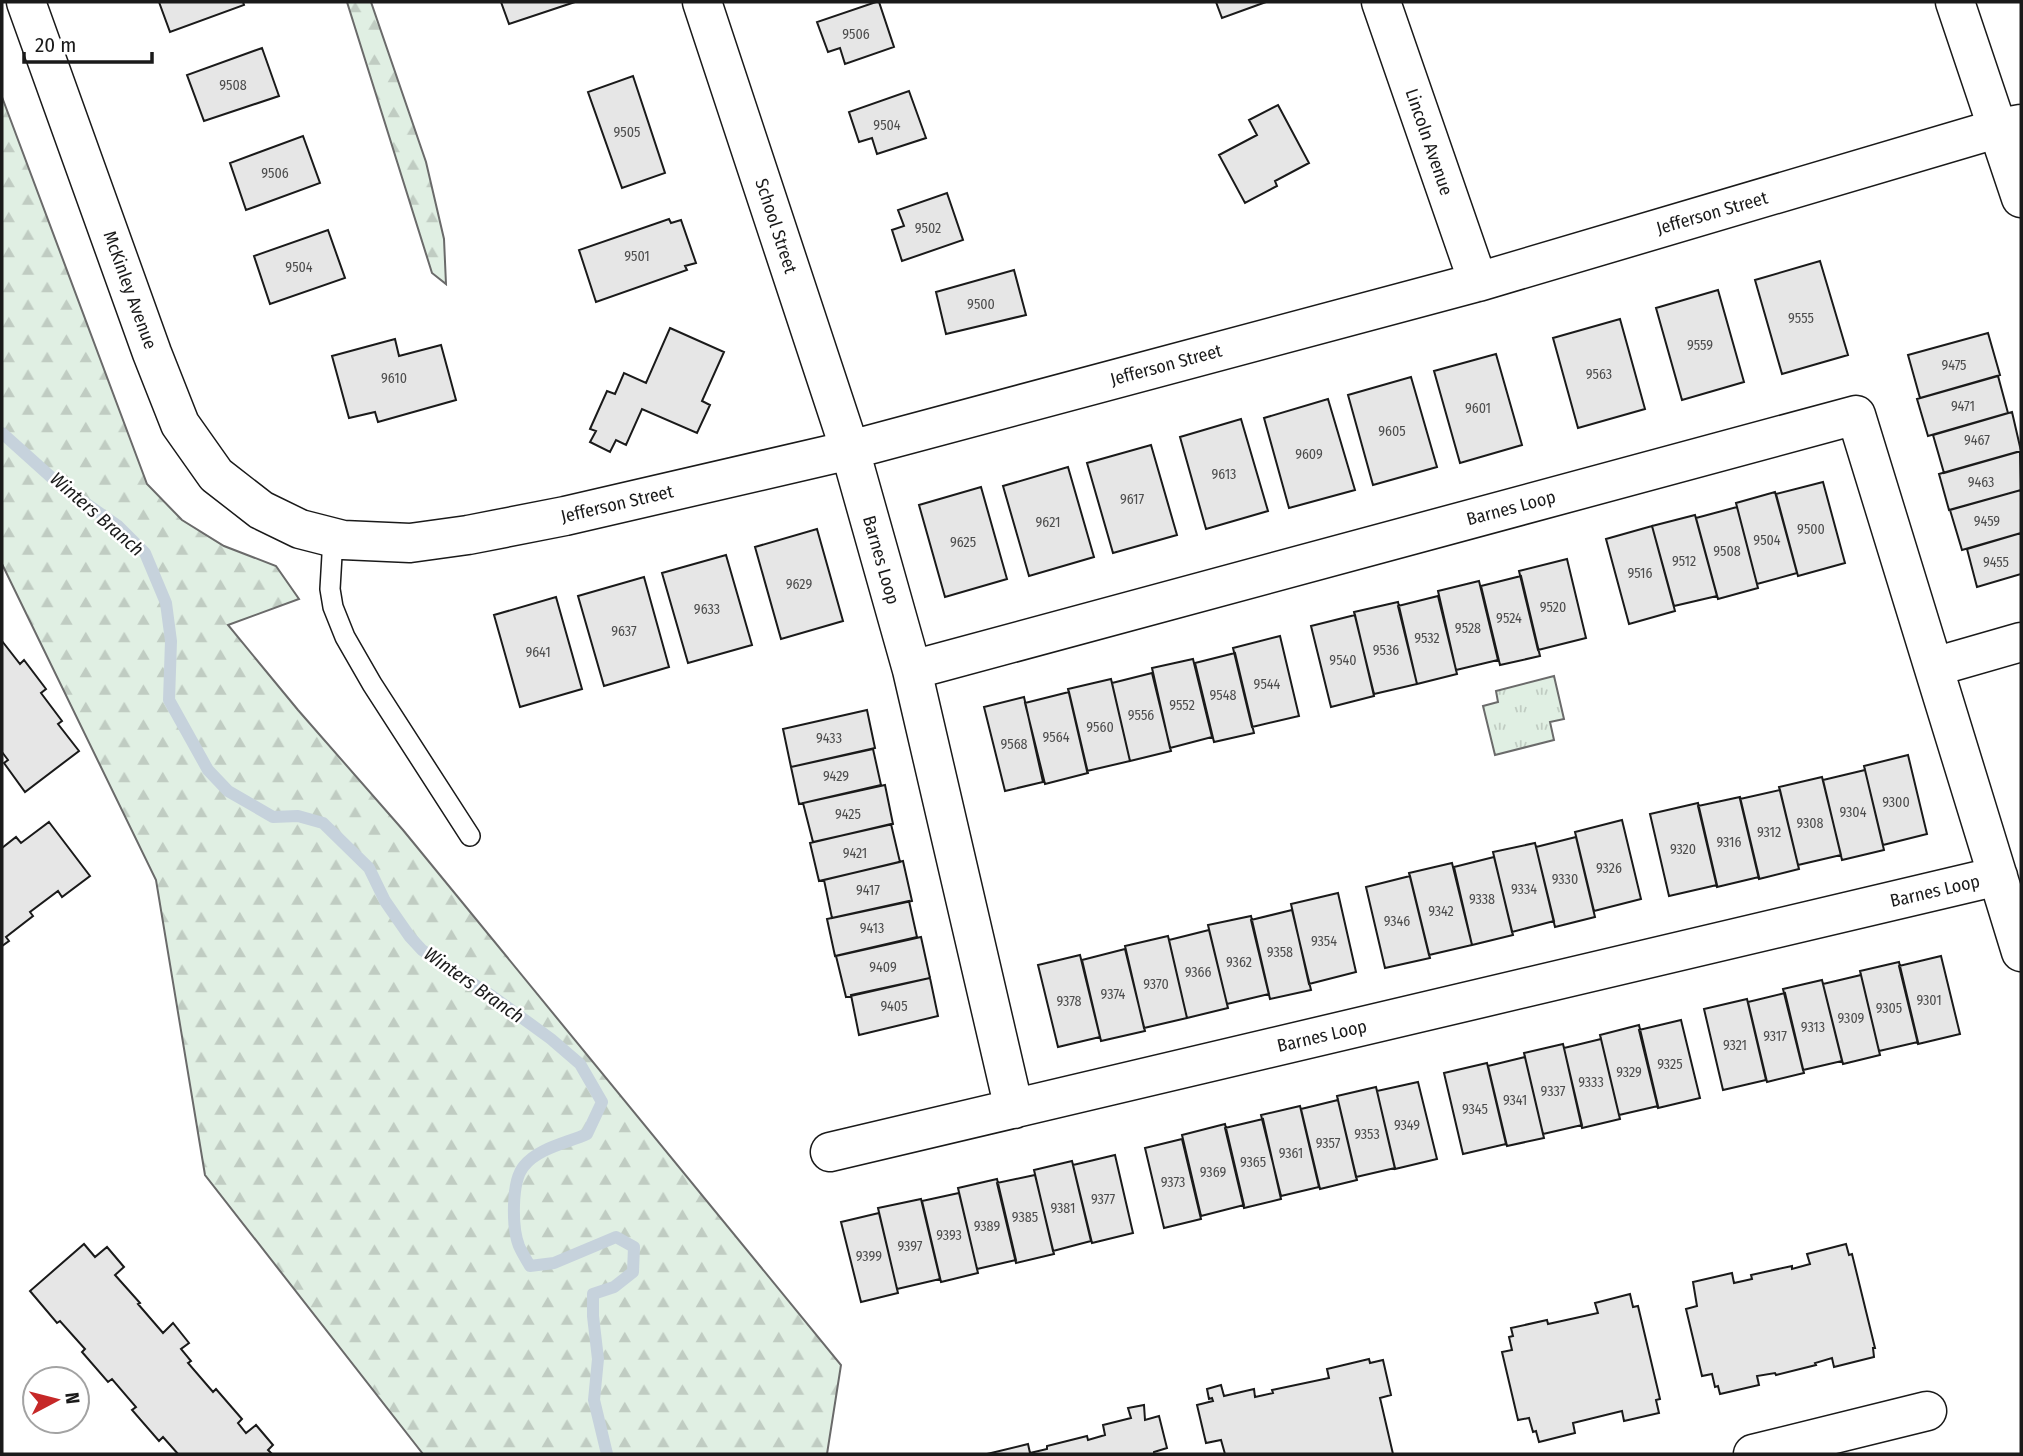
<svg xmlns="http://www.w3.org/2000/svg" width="2023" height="1456" font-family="'Fira Sans Condensed',sans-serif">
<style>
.grass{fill:url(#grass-tufts);stroke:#6a6a6a;stroke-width:2}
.forest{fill:url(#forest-firs);stroke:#6a6a6a;stroke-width:2}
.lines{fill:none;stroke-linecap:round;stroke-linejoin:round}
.stream{stroke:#c6d2dc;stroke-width:12}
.building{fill:#e6e6e6;stroke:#1a1a1a;stroke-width:2}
.lane-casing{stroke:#1a1a1a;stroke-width:22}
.street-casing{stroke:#1a1a1a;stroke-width:41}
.secondary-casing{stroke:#1a1a1a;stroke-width:41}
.lane{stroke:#fff;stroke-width:19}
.street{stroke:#fff;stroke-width:38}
.secondary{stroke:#fff;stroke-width:38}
.labels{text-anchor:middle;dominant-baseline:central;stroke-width:5;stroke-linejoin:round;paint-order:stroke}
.number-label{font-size:14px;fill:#4d4d4d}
.street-label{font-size:18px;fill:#1a1a1a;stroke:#fff}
.water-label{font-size:19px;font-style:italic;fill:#1a1a1a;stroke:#fff}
</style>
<defs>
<pattern id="grass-tufts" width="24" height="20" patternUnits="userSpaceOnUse" patternTransform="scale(1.75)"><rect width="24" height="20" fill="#e0efe3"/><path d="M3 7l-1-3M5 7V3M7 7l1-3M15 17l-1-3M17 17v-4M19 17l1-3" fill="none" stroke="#c0ccc2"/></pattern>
<pattern id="forest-firs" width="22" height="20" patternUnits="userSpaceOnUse" patternTransform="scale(1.75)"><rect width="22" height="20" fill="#e0efe3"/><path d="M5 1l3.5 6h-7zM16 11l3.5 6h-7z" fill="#c0ccc2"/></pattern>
</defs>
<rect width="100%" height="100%" fill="#fff"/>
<path class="grass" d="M 1554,676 L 1564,719 L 1550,722 L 1554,740 L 1495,755 L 1483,706 L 1498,702 L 1496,691 Z"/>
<path class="forest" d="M 347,2 L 371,2 L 426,162 L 444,239 L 446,284 L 432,273 Z
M 2,97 L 147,484 L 182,520 L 224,546 L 276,566 L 299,599 L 228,625 L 298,710 L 403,830 L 841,1365 L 827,1454 L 423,1454 L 205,1175 L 156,880 L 2,564 Z"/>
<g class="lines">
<path class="stream" d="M 2,433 L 61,486 L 118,526 L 145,553 L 166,603 L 171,641 L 169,700 L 208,770 L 228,791 L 273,817 L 298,816 L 323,823 L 369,868 L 385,901 L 410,937 L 422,950 L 492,996 L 551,1039 L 580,1064 L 602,1102 L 587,1134 C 567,1143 538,1148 524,1166 C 511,1181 512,1228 519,1246 C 522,1253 526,1259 530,1266 L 554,1263 L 616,1237 L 634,1247 L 633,1272 L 614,1287 L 593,1294 L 593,1316 L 598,1359 L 594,1400 L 607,1454"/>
</g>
<path class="building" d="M 159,2 L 243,2 L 244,5 L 170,32 Z
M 501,2 L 575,2 L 509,24 Z
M 876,2 L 879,2 L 894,47 L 845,64 L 840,48 L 828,52 L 817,22 Z
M 1216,2 L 1266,2 L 1222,18 Z
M 262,48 L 279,96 L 204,121 L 187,75 Z
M 633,76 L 665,173 L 622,188 L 588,92 Z
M 909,91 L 926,138 L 877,154 L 872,138 L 859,142 L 849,112 Z
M 1278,105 L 1309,163 L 1275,181 L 1277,186 L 1245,203 L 1219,155 L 1257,135 L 1249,120 Z
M 303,136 L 320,183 L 246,210 L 230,163 Z
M 947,193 L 963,240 L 902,261 L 892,230 L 904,226 L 898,210 Z
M 669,219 L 671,223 L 681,220 L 696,263 L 685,266 L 687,270 L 596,302 L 579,250 Z
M 328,230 L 345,278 L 270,304 L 254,256 Z
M 1820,261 L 1848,355 L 1782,374 L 1755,280 Z
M 1014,270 L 1026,315 L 946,334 L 936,292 Z
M 1718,290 L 1744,382 L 1682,400 L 1656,308 Z
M 1620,319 L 1645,409 L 1578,428 L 1553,338 Z
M 670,328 L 724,352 L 702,401 L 710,405 L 697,433 L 642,409 L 626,445 L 616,440 L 610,452 L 590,442 L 596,431 L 590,429 L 607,391 L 615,394 L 624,373 L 646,383 Z
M 1988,333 L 2000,375 L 1920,398 L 1908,355 Z
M 395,339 L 399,356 L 441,345 L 456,400 L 378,422 L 375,412 L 349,418 L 332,356 Z
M 1496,354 L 1522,445 L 1460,463 L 1434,371 Z
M 1998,376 L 2008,413 L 1928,436 L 1917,399 Z
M 1411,377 L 1437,467 L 1373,485 L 1348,395 Z
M 1328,399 L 1355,490 L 1289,508 L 1264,418 Z
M 2012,412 L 2021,451 L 1944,473 L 1933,435 Z
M 1241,419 L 1268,511 L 1206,529 L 1180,437 Z
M 1151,445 L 1177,535 L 1113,553 L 1087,463 Z
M 2020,451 L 2021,490 L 1949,510 L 1939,474 Z
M 1068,467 L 1094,557 L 1029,576 L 1003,486 Z
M 1823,482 L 1845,563 L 1798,576 L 1776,494 Z
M 981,487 L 1007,579 L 945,597 L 919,505 Z
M 2021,490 L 2021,533 L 1962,550 L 1950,510 Z
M 1775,492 L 1797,573 L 1757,584 L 1736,503 Z
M 1737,507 L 1758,588 L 1718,599 L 1696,518 Z
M 1695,515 L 1717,596 L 1674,606 L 1652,526 Z
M 1652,526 L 1675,611 L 1629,624 L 1606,539 Z
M 817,529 L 843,621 L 781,639 L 755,547 Z
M 2021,533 L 2021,574 L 1977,587 L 1967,549 Z
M 726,555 L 752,645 L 688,663 L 662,573 Z
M 1567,559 L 1586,638 L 1538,650 L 1519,571 Z
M 1521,576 L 1540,656 L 1500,665 L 1481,586 Z
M 644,577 L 669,667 L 604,686 L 578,596 Z
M 1479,581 L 1498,660 L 1456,670 L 1438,591 Z
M 1438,596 L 1457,674 L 1417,684 L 1398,606 Z
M 556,597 L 582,689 L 520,707 L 494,615 Z
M 1398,602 L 1417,684 L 1374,694 L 1354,612 Z
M 1355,615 L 1374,696 L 1331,707 L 1311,626 Z
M 1280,636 L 1299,716 L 1252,727 L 1233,648 Z
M 2,641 L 20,664 L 24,660 L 46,689 L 41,693 L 62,721 L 58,724 L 79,751 L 25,792 L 4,763 L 8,760 L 2,752 Z
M 1235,653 L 1254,733 L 1214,742 L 1195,663 Z
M 1193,659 L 1212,737 L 1170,748 L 1152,668 Z
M 1152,673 L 1171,751 L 1130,761 L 1112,683 Z
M 1111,679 L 1130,761 L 1087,771 L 1068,689 Z
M 1069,692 L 1088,773 L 1045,784 L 1025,703 Z
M 1024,697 L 1043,782 L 1005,791 L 984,707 Z
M 867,710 L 875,748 L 791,767 L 783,729 Z
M 873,749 L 881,785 L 799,804 L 791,767 Z
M 1908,755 L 1927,834 L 1883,845 L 1864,766 Z
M 1865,770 L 1884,850 L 1842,860 L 1823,780 Z
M 1822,777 L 1841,855 L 1798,865 L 1779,787 Z
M 885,785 L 893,824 L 813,842 L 803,803 Z
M 1780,790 L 1799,869 L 1759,879 L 1740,799 Z
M 1740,797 L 1759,877 L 1717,887 L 1698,806 Z
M 1698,803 L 1717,885 L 1669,896 L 1650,814 Z
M 1622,820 L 1641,899 L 1594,911 L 1575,832 Z
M 49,822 L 90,876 L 62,897 L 58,891 L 30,912 L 33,916 L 6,937 L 9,941 L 2,946 L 2,848 L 16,837 L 21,843 Z
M 891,824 L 900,862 L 819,881 L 810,843 Z
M 1576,837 L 1595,917 L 1555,927 L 1536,847 Z
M 1535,843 L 1554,921 L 1512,932 L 1493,852 Z
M 1494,857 L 1513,935 L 1472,945 L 1454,867 Z
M 903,861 L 912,901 L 832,918 L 824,880 Z
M 1452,863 L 1472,945 L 1429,955 L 1409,873 Z
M 1410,876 L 1430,958 L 1385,968 L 1366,887 Z
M 1338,893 L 1356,972 L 1309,984 L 1291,904 Z
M 909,901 L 917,937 L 835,956 L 827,919 Z
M 1292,910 L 1311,990 L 1270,999 L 1251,920 Z
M 1251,916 L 1269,994 L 1227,1004 L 1208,925 Z
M 1209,930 L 1228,1008 L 1187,1018 L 1169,940 Z
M 1168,936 L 1187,1018 L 1144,1028 L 1125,946 Z
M 921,937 L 930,978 L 846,997 L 836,956 Z
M 1125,949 L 1145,1031 L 1101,1041 L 1082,960 Z
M 1080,955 L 1100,1037 L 1058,1047 L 1038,965 Z
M 1941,956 L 1960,1034 L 1918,1044 L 1899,966 Z
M 1899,962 L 1918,1042 L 1879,1051 L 1860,971 Z
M 1861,975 L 1880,1055 L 1843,1064 L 1823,984 Z
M 930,978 L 938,1016 L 859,1035 L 851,995 Z
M 1822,980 L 1842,1061 L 1803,1070 L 1783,989 Z
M 1785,993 L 1804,1073 L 1767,1082 L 1748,1002 Z
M 1747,999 L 1766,1080 L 1723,1090 L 1704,1009 Z
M 1681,1020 L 1700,1098 L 1658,1108 L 1639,1030 Z
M 1639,1025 L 1658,1106 L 1619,1115 L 1600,1035 Z
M 1601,1039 L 1620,1119 L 1582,1128 L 1564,1048 Z
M 1563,1044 L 1582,1125 L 1543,1134 L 1524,1053 Z
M 1525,1057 L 1544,1138 L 1507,1146 L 1488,1066 Z
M 1487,1063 L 1506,1144 L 1463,1154 L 1444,1073 Z
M 1418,1082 L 1437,1159 L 1395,1169 L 1377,1091 Z
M 1376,1087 L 1395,1168 L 1356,1177 L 1337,1096 Z
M 1338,1100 L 1357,1180 L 1320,1189 L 1301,1109 Z
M 1300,1106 L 1319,1187 L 1281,1196 L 1261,1115 Z
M 1263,1119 L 1281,1199 L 1244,1208 L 1225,1128 Z
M 1225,1124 L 1244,1205 L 1201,1216 L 1182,1135 Z
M 1182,1139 L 1201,1219 L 1164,1228 L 1145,1148 Z
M 1115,1155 L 1133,1233 L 1092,1243 L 1073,1165 Z
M 1072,1161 L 1091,1241 L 1053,1251 L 1034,1170 Z
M 1035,1175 L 1054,1254 L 1016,1263 L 997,1183 Z
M 997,1179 L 1016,1260 L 977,1269 L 958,1188 Z
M 959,1193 L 978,1273 L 941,1282 L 922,1201 Z
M 921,1199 L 940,1279 L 897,1289 L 878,1208 Z
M 879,1213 L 898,1293 L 861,1302 L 841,1222 Z
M 84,1244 L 95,1257 L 107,1247 L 124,1267 L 115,1275 L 140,1303 L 138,1304 L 163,1333 L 173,1323 L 189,1343 L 181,1349 L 191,1361 L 188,1363 L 213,1392 L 216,1389 L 242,1419 L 238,1423 L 246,1433 L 256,1425 L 273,1445 L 268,1450 L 272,1454 L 178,1454 L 163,1437 L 159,1441 L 132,1410 L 136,1407 L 112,1379 L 108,1382 L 82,1352 L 85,1349 L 60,1321 L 57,1323 L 30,1291 Z
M 1846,1244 L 1849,1255 L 1852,1254 L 1875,1348 L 1873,1348 L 1874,1357 L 1834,1367 L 1832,1358 L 1815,1363 L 1816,1365 L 1776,1375 L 1775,1373 L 1757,1376 L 1759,1385 L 1720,1394 L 1718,1386 L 1715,1387 L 1712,1374 L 1702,1376 L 1686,1309 L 1697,1306 L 1693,1282 L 1732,1273 L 1734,1283 L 1752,1279 L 1751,1275 L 1792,1266 L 1792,1269 L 1810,1264 L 1807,1254 Z
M 1630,1294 L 1633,1307 L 1638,1306 L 1660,1399 L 1656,1400 L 1659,1413 L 1624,1421 L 1622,1411 L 1573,1423 L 1575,1433 L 1539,1442 L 1536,1431 L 1533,1432 L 1529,1418 L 1518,1420 L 1502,1352 L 1512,1350 L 1509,1337 L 1513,1336 L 1511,1328 L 1547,1320 L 1548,1324 L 1598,1313 L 1595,1303 Z
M 1369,1359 L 1370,1363 L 1383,1360 L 1391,1395 L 1380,1398 L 1393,1454 L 1225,1454 L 1221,1440 L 1206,1443 L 1197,1405 L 1213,1401 L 1212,1398 L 1209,1399 L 1207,1389 L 1221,1385 L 1224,1396 L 1254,1389 L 1255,1397 L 1273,1393 L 1272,1390 L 1329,1378 L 1327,1369 Z
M 1144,1405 L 1145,1420 L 1159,1416 L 1167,1448 L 1154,1452 L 1154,1454 L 987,1454 L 1028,1444 L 1030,1453 L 1047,1449 L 1047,1446 L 1087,1436 L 1088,1440 L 1105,1435 L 1103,1425 L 1131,1418 L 1128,1408 Z"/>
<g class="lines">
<g class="lane-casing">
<path id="lane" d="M 333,538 L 330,589 L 333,607 L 345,637 L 372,684 L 470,836"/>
</g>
<g class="street-casing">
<path id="street" d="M 26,2 L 152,353 L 180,424 L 216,475 L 261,510 L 300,529 L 343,540 L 410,543 L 468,535 L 565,516 L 850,450 L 1478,282 L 1999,128 L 2021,124
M 702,2 L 850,450 L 912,670 L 1014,1109
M 1381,2 L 1478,282
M 1934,667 L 2021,642
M 912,670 L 1856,415 L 2021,952
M 830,1152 L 1998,876
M 1753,1454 L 1927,1411"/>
</g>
<g class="secondary-casing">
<path id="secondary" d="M 1955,2 L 2021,198"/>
</g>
<use href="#lane" class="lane"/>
<use href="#street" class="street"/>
<use href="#secondary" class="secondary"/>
</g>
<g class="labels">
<g class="number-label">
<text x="856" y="34">9506</text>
<text x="233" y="85">9508</text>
<text x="887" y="125">9504</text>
<text x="627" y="132">9505</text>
<text x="275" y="173">9506</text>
<text x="928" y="228">9502</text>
<text x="637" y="256">9501</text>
<text x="299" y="267">9504</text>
<text x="981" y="304">9500</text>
<text x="1801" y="318">9555</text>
<text x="1700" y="345">9559</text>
<text x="1954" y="365">9475</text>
<text x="1599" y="374">9563</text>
<text x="394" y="378">9610</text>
<text x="1963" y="406">9471</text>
<text x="1478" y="408">9601</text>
<text x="1392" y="431">9605</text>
<text x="1977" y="440">9467</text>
<text x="1309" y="454">9609</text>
<text x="1224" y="474">9613</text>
<text x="1981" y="482">9463</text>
<text x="1132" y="499">9617</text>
<text x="1987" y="521">9459</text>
<text x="1048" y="522">9621</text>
<text x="1811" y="529">9500</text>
<text x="1767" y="540">9504</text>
<text x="963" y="542">9625</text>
<text x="1727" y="551">9508</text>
<text x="1684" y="561">9512</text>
<text x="1996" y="562">9455</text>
<text x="1640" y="573">9516</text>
<text x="799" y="584">9629</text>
<text x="1553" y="607">9520</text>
<text x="707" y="609">9633</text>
<text x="1509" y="618">9524</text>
<text x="1468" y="628">9528</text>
<text x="624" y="631">9637</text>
<text x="1427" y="638">9532</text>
<text x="1386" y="650">9536</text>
<text x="538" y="652">9641</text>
<text x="1343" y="660">9540</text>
<text x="1267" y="684">9544</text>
<text x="1223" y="695">9548</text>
<text x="1182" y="705">9552</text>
<text x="1141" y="715">9556</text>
<text x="1100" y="727">9560</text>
<text x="1056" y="737">9564</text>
<text x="829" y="738">9433</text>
<text x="1014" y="744">9568</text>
<text x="836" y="776">9429</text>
<text x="1896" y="802">9300</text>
<text x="1853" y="812">9304</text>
<text x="848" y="814">9425</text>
<text x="1810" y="823">9308</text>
<text x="1769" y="832">9312</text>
<text x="1729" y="842">9316</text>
<text x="1683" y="849">9320</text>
<text x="855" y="853">9421</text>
<text x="1609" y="868">9326</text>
<text x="1565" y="879">9330</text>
<text x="1524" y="889">9334</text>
<text x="868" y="890">9417</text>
<text x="1482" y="899">9338</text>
<text x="1441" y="911">9342</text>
<text x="1397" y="921">9346</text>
<text x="872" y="928">9413</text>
<text x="1324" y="941">9354</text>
<text x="1280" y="952">9358</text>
<text x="1239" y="962">9362</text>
<text x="883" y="967">9409</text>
<text x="1198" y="972">9366</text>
<text x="1156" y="984">9370</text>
<text x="1113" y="994">9374</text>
<text x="1929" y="1000">9301</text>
<text x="1069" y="1001">9378</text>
<text x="894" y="1006">9405</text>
<text x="1889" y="1008">9305</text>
<text x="1851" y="1018">9309</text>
<text x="1813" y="1027">9313</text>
<text x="1775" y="1036">9317</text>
<text x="1735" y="1045">9321</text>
<text x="1670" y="1064">9325</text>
<text x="1629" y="1072">9329</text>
<text x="1591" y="1082">9333</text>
<text x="1553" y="1091">9337</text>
<text x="1515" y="1100">9341</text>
<text x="1475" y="1109">9345</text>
<text x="1407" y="1125">9349</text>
<text x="1367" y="1134">9353</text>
<text x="1328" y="1143">9357</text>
<text x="1291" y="1153">9361</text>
<text x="1253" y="1162">9365</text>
<text x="1213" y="1172">9369</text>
<text x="1173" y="1182">9373</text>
<text x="1103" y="1199">9377</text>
<text x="1063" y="1208">9381</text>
<text x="1025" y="1217">9385</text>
<text x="987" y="1226">9389</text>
<text x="949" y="1235">9393</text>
<text x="910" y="1246">9397</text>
<text x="869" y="1256">9399</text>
</g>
<g class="street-label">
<text transform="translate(1429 142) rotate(71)">Lincoln Avenue</text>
<text transform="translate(1712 213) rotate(-16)">Jefferson Street</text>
<text transform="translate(776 226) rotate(72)">School Street</text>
<text transform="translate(130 290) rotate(70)">McKinley Avenue</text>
<text transform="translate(1166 365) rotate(-15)">Jefferson Street</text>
<text transform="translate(617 504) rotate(-13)">Jefferson Street</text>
<text transform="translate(1511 508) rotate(-15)">Barnes Loop</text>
<text transform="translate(881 560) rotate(74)">Barnes Loop</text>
<text transform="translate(1935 891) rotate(-13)">Barnes Loop</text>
<text transform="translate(1322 1036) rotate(-13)">Barnes Loop</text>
</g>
<g class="water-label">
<text transform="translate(97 514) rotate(41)">Winters Branch</text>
<text transform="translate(474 985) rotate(35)">Winters Branch</text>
</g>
</g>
<rect width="2023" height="1456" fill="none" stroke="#1a1a1a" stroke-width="7"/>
<g transform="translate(56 1400) rotate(83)"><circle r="33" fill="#ffffff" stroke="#a3a3a3" stroke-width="2"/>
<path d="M0-5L12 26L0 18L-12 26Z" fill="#c62828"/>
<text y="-10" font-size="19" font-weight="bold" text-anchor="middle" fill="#1a1a1a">N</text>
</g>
<path d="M24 52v10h128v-10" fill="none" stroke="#1a1a1a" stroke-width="3.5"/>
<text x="35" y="52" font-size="21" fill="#1a1a1a" stroke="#ffffff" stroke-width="5" paint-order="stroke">20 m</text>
</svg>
